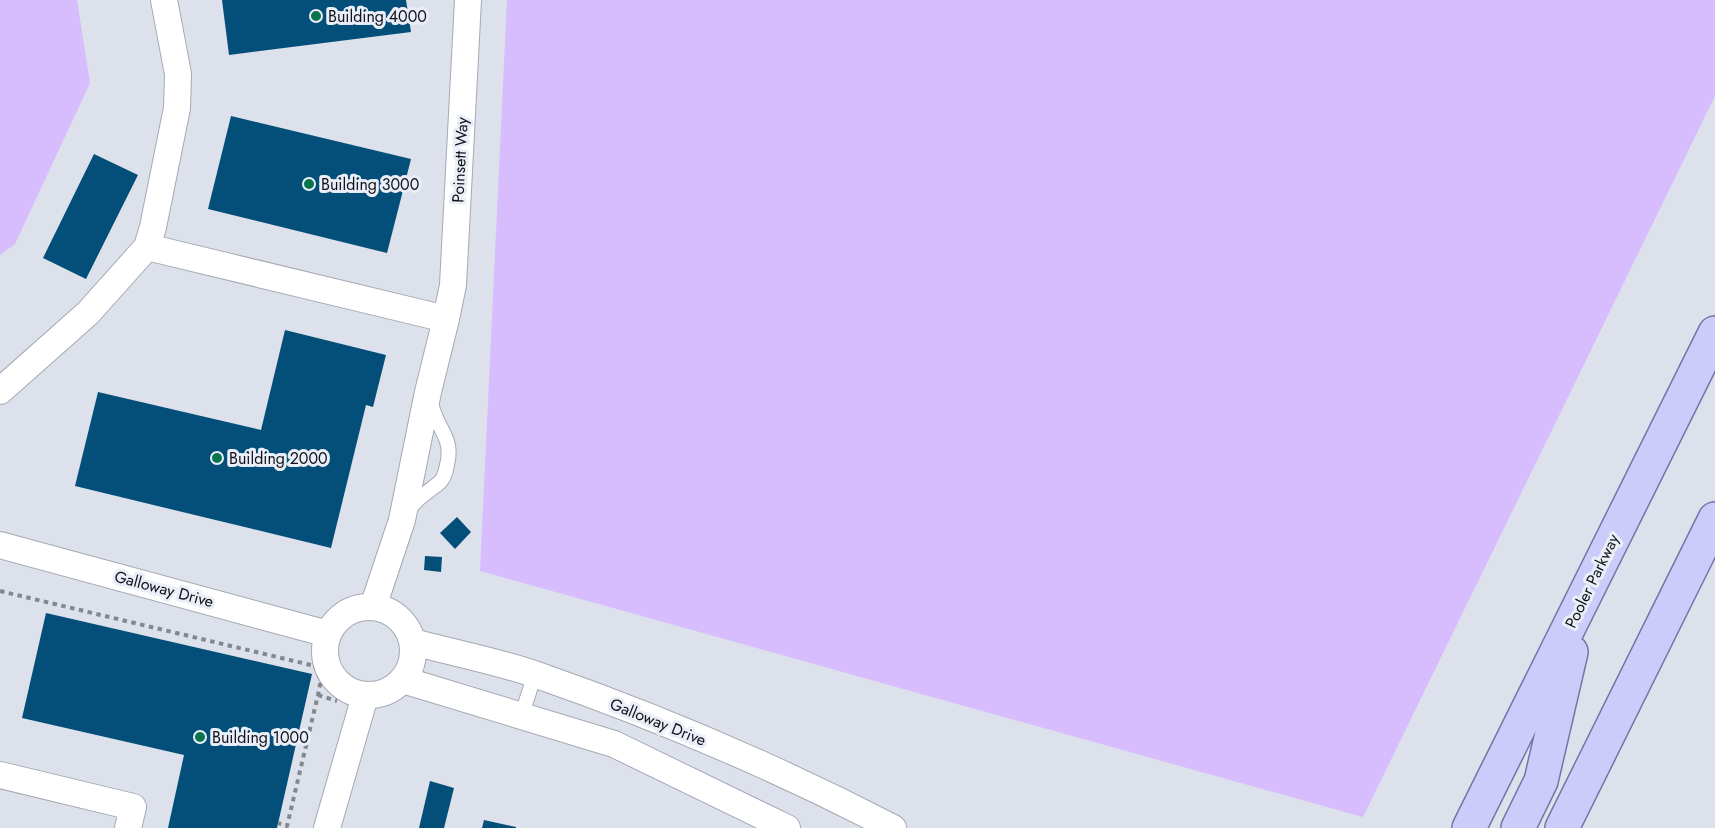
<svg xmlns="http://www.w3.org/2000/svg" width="1715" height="828" font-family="Jost,sans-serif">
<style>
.green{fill:#d7bcfe}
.building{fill:#044f79}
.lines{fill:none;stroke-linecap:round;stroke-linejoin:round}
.lane-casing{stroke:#a4a9b3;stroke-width:16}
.street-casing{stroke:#a4a9b3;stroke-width:28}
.primary-casing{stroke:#7375a7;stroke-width:36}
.path{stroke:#83878e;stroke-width:4;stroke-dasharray:4.5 4.5;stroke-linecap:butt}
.lane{stroke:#fff;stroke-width:14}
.street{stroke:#fff;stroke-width:26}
.primary{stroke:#cbccf9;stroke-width:33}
.poi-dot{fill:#07744d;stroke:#e9eef8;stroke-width:2}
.labels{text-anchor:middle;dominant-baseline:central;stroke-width:6;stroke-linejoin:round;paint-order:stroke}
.poi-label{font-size:16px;fill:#111216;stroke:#e9eef8;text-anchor:start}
.street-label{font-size:16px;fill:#111216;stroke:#e9eef8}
</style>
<rect width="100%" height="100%" fill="#dce1eb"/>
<path class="green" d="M 0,0 L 77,0 L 90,83 L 15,244 L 0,255 Z
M 507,0 L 1715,0 L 1715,96 L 1363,817 L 480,571 Z"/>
<path class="building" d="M 222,0 L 406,0 L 411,32 L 229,55 Z
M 231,116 L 411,159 L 387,253 L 208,209 Z
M 94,154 L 138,175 L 86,279 L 43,258 Z
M 285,330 L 386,355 L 373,407 L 366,405 L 331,548 L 75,486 L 98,392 L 261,430 Z
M 457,517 L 471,532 L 455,549 L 440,533 Z
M 425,556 L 442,557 L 441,572 L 424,570 Z
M 46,613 L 312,674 L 277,828 L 168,828 L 184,755 L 22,718 Z
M 430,781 L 454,788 L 444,828 L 419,828 Z
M 484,820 L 516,827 L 516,828 L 482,828 Z"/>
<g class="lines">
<g class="lane-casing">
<path id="lane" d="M 409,510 C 417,497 429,492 440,482 C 444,478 446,471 447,465 C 454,437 437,430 431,403
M 521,717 L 535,674"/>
</g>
<g class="street-casing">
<path id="street" d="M 147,247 L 446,319
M 0,391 L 88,313 L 147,247 L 153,227 L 177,108 L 178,74 L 164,0
M 0,545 L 328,634
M325 651a44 44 0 1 1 88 0a44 44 0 1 1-88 0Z
M 373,607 L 402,520 L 428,392 L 446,319 L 453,285 L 468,0
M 413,642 C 454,653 497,661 537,675 C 658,717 779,769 893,828
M 403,680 L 614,744 L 787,828
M 0,775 L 133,807 L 128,828
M 327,828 L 365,696"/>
</g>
<g class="primary-casing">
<path id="primary" d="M 1469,828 L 1715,333
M 1518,828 L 1541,781 L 1571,652
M 1562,828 L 1715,519"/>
</g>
<path class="path" d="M 0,591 L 315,666 L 321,680 L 318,695 L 287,826 L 278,823
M 318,695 L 337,701"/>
<use href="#lane" class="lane"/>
<use href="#street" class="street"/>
<use href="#primary" class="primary"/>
</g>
<g class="poi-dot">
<circle cx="316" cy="16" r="6"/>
<circle cx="309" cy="184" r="6"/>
<circle cx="217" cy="458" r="6"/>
<circle cx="200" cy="737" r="6"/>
</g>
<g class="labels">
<g class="poi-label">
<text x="328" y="16">Building 4000</text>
<text x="321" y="184">Building 3000</text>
<text x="229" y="458">Building 2000</text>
<text x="212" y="737">Building 1000</text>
</g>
<g class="street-label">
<text transform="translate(460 160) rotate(-87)">Poinsett Way</text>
<text transform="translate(1592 581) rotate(-64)">Pooler Parkway</text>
<text transform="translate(164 589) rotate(15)">Galloway Drive</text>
<text transform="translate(658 722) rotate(22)">Galloway Drive</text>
</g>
</g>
</svg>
